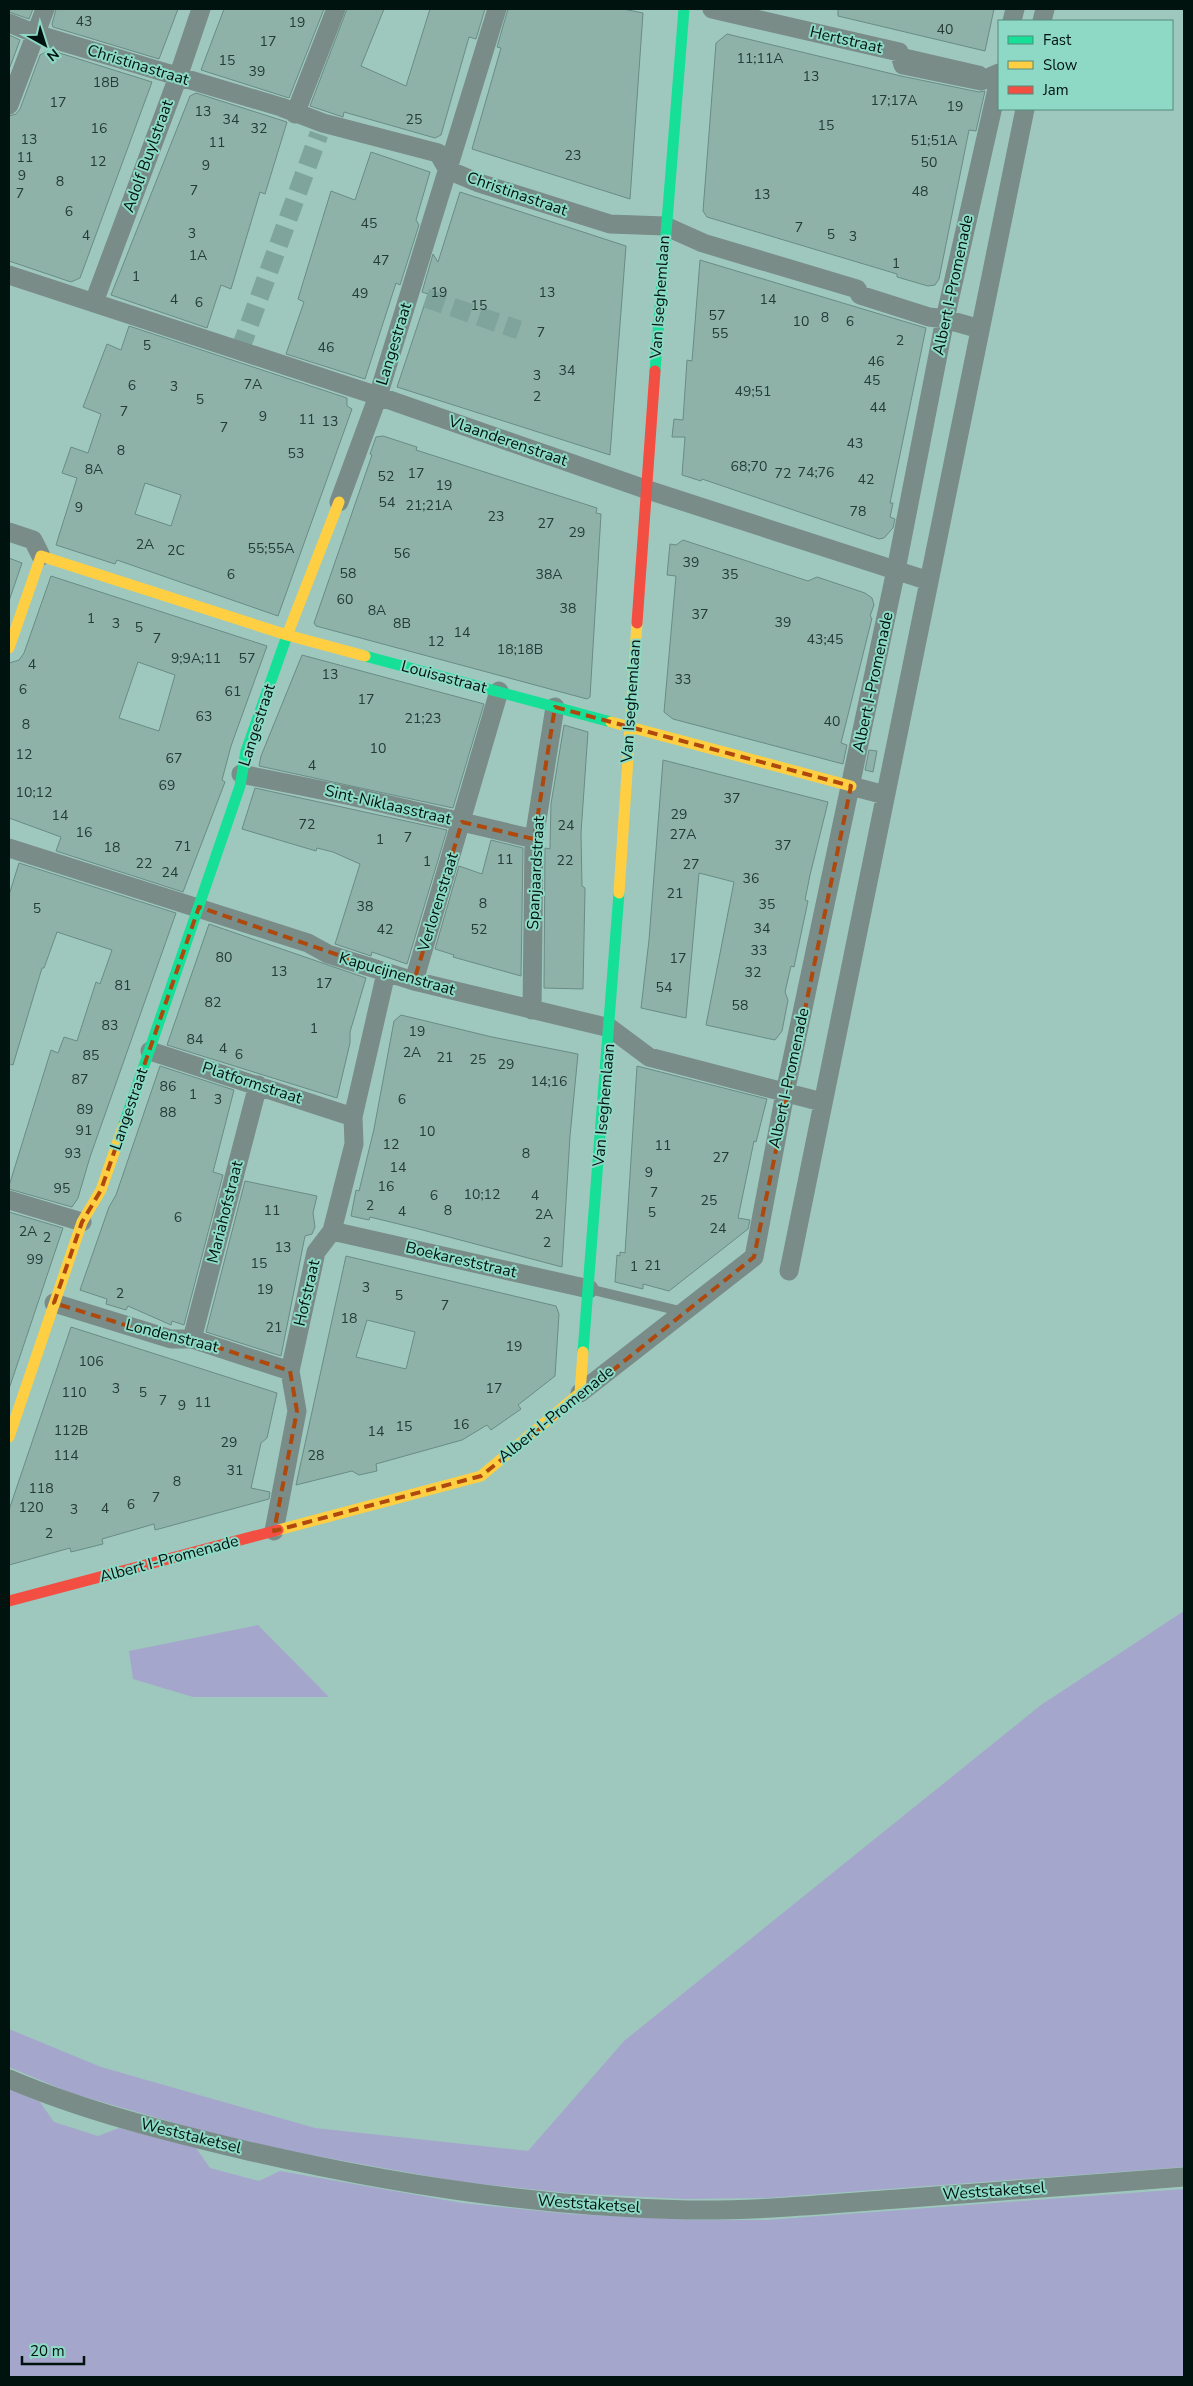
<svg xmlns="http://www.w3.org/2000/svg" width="1193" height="2386" font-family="'Nunito Sans',sans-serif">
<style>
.water{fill:#a5a6cb}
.pier{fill:#9ec8be}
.building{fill:#8eb1a8;stroke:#698c84;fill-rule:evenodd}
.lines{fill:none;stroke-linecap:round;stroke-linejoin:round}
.street-tunnel{stroke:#7ea49b;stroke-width:19;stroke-dasharray:19 9;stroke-linecap:butt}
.lane{stroke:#798c87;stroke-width:10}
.street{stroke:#798c87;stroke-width:19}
.fast{stroke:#16e098;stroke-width:11}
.slow{stroke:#ffcf43;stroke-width:11}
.jam{stroke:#f24e42;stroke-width:11}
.marked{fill:none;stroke:#ae480d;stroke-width:4;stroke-dasharray:10 6;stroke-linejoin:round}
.labels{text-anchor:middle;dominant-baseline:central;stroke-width:4;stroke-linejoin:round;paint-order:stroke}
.number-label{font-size:14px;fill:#243b36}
.street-label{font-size:16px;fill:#00130f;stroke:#8dd9c6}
</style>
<rect width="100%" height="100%" fill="#9ec8be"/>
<path class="water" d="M 1184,1611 L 1184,2377 L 9,2377 L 9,2029 L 101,2067 L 315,2128 L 528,2151 L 624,2041 L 1041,1705 Z
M 258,1625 L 329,1697 L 193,1697 L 133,1679 L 129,1651 Z"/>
<path class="pier" d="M 9,2067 L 71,2093 L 203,2131 L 289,2151 L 461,2182 L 568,2193 L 684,2199 L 767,2198 L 1184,2167 L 1184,2189 L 767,2220 L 691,2220 L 569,2214 L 462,2203 L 280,2171 L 259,2181 L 210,2168 L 196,2148 L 119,2128 L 98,2136 L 54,2122 L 40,2102 L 9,2089 Z"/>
<path class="building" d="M 9,9 L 33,9 L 29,19 L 9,12 Z
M 56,9 L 178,9 L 159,59 L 53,27 L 52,24 Z
M 224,9 L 324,9 L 289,98 L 201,70 Z
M 347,9 L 384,9 L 361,66 L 406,86 L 430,9 L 485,9 L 476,39 L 469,37 L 441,135 L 435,138 L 344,112 L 343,117 L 310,106 Z
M 508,9 L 623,9 L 643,13 L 630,199 L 472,149 L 501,48 L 497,47 Z
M 838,9 L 994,9 L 985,51 L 838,16 Z
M 727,34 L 901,76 L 979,92 L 985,91 L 976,131 L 969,130 L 939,279 L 935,285 L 928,286 L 897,277 L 897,274 L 707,217 L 703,211 L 716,43 Z
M 9,35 L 20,40 L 10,67 L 9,67 Z
M 50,50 L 152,82 L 80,278 L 71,282 L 9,261 L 9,116 L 16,114 L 20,109 L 40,55 Z
M 196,93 L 287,122 L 265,194 L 260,192 L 231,289 L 221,285 L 207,328 L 111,295 L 190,96 Z
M 371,152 L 430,172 L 416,220 L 419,225 L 400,285 L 396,283 L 365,379 L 286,354 L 304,302 L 298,299 L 331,191 L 355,200 Z
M 460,192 L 626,246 L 610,455 L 397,387 L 428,294 L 422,292 L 433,254 L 438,262 Z
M 700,260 L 926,328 L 890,503 L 893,503 L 890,517 L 895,519 L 893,528 L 884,538 L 879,539 L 702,479 L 701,481 L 682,475 L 685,437 L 672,437 L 674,419 L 683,420 L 687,360 L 692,361 Z
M 129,326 L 347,398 L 347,406 L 352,409 L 278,616 L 117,560 L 115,564 L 56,545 L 77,478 L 62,473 L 71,447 L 88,453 L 101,414 L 83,407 L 107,344 L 121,350 ZM 145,483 L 181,495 L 171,526 L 135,514 Z
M 383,436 L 417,447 L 416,450 L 597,508 L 596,513 L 601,514 L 590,697 L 587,699 L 316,626 L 314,623 L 372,455 L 370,454 L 376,437 Z
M 683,540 L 808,581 L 817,577 L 865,593 L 872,598 L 874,605 L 870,616 L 872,618 L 841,743 L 847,745 L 843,764 L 673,719 L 664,712 L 676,576 L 667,575 L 670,544 L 676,545 Z
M 9,558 L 22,563 L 9,601 Z
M 51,576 L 267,646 L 231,746 L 222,780 L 225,782 L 183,892 L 56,851 L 61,837 L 9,818 L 9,663 L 19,660 L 24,653 ZM 138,662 L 175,675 L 159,731 L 119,718 Z
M 302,655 L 484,704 L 453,808 L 259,766 L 261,756 Z
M 564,725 L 588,732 L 581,833 L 582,886 L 585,888 L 583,989 L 544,988 L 545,848 L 550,849 L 551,804 Z
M 869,750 L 877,751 L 873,772 L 865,770 Z
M 663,760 L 828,802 L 810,875 L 805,900 L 808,901 L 794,967 L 791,966 L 785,992 L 788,1000 L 782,1031 L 775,1040 L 706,1025 L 734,882 L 699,873 L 686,1018 L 641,1008 L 649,940 Z
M 255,788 L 447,830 L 407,964 L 372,952 L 371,956 L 335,944 L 360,864 L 333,852 L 317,848 L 316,851 L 242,829 Z
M 491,840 L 523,848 L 521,976 L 453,957 L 454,955 L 435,949 L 459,866 L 482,874 Z
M 19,863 L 176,913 L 90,1157 L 78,1198 L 72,1207 L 9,1189 L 9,1186 L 51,1050 L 58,1053 L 64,1037 L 77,1041 L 96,982 L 100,984 L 112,950 L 57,932 L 44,968 L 42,968 L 13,1065 L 9,1064 L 9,895 Z
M 209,924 L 366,978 L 350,1032 L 350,1043 L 337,1098 L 167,1045 Z
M 401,1015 L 492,1037 L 578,1054 L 570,1136 L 562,1267 L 415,1228 L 370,1217 L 369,1220 L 351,1216 L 356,1190 L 359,1191 L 374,1129 L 394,1021 Z
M 160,1066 L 234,1090 L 213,1172 L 223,1175 L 184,1325 L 172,1321 L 171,1325 L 128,1306 L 126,1310 L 106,1304 L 107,1299 L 80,1290 L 109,1207 L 116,1195 Z
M 637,1066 L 767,1099 L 756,1142 L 754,1141 L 738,1218 L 750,1220 L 748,1229 L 669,1291 L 643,1284 L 643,1289 L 615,1282 L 617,1255 L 620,1256 L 620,1252 L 625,1253 Z
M 245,1181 L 317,1196 L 313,1213 L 315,1227 L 312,1234 L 305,1236 L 281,1356 L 206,1332 Z
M 9,1212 L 63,1228 L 10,1386 L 9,1386 Z
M 346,1256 L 556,1306 L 559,1314 L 555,1376 L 518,1405 L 521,1409 L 491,1430 L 487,1425 L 462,1440 L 376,1464 L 377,1471 L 359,1475 L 352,1471 L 296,1485 ZM 367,1320 L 415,1332 L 406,1369 L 356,1357 Z
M 71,1327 L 277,1393 L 267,1438 L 261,1443 L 251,1488 L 270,1492 L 269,1499 L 155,1530 L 154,1524 L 102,1539 L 103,1544 L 71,1552 L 70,1548 L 9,1565 L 9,1510 Z"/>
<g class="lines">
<path class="street-tunnel" d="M 426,298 L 519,330
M 240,350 L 319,134"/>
<path class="lane" d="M 899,52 L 981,71
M 589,1289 L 684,1312"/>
<path class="street" d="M 712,9 L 899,52 L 903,65 L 981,81 L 999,73
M 1012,21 L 1015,9
M 1042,21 L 1045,9
M 9,23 L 36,34 L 281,107 L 323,123 L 438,153 L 448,170 L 479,183 L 610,224 L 665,226 L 703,243 L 857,289 L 860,295 L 929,317 L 945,319 L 980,329
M 9,105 L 45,9
M 295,114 L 336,9
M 9,275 L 378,396 L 645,489 L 929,581
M 94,302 L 178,77 L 201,9
M 339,502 L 378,396 L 497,9
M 9,532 L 33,540 L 41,556
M 241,774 L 351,796 L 534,839
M 851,786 L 885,795
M 9,848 L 308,943 L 328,954 L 414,981 L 610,1028 L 649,1057 L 822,1102
M 414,981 L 499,691
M 532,1010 L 534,839 L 555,707
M 150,1051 L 353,1117
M 9,1200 L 82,1222
M 332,1231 L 589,1289
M 789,1271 L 1025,109
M 54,1303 L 171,1339 L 192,1339 L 290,1371
M 192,1339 L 258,1085
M 580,1393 L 754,1257 L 785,1093 L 896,570 L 945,319 L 999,80
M 274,1531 L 297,1411 L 290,1371 L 316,1252 L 332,1231 L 354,1144 L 353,1117 L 386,973
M 9,2079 C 84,2111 164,2131 244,2150 C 390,2184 537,2207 688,2210 C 758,2211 828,2204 897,2199 C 993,2191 1089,2184 1184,2177"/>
<path class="fast" d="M 655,371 L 684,9
M 365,656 L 611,722
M 123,1127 L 240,786 L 246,751 L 288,633
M 583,1352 L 619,893"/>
<path class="slow" d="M 288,633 L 339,502
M 9,648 L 41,556 L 287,635 L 365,656
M 611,722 L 851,786
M 619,893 L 637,623
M 9,1437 L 82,1222 L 101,1190 L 123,1127
M 278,1530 L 481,1476 L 580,1393 L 583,1352"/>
<path class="jam" d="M 637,623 L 655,371
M 9,1601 L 278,1530"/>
</g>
<path class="marked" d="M 555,707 L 851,786 L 754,1257 L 481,1476 L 274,1531 L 297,1411 L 290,1371 L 192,1339 L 171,1339 L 54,1303 L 82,1222 L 101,1190 L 199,907 L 414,981 L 462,822 L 534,839 Z"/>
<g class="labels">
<g class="number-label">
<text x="84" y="21">43</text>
<text x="297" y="22">19</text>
<text x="945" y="29">40</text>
<text x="268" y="41">17</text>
<text x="760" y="58">11;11A</text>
<text x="227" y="60">15</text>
<text x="257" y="71">39</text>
<text x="811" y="76">13</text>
<text x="106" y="82">18B</text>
<text x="894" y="100">17;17A</text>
<text x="58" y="102">17</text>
<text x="955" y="106">19</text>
<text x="203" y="111">13</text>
<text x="231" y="119">34</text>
<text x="414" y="119">25</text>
<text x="826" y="125">15</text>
<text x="99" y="128">16</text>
<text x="259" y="128">32</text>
<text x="29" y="139">13</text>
<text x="934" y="140">51;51A</text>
<text x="217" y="142">11</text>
<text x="573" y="155">23</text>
<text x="25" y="157">11</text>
<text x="98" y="161">12</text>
<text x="929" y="162">50</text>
<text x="206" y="165">9</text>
<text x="22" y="175">9</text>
<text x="60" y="181">8</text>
<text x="194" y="190">7</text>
<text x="920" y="191">48</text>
<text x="20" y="193">7</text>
<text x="762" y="194">13</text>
<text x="69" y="211">6</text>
<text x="369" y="223">45</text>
<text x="799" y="227">7</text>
<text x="192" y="233">3</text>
<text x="831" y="234">5</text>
<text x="86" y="235">4</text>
<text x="853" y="236">3</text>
<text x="198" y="255">1A</text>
<text x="381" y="260">47</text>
<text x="896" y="263">1</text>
<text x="136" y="276">1</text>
<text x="439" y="292">19</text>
<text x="547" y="292">13</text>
<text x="360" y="293">49</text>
<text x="174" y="299">4</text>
<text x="768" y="299">14</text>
<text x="199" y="302">6</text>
<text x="479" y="305">15</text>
<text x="717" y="315">57</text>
<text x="825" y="317">8</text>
<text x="801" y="321">10</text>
<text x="850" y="321">6</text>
<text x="541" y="332">7</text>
<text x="720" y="333">55</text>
<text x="900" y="340">2</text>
<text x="147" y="345">5</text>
<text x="326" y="347">46</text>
<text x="876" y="361">46</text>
<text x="567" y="370">34</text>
<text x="537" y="375">3</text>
<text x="872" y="380">45</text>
<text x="253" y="384">7A</text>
<text x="132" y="385">6</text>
<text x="174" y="386">3</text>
<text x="753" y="391">49;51</text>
<text x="537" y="396">2</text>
<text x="200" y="399">5</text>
<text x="878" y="407">44</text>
<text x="124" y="411">7</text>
<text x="263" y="416">9</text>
<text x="307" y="419">11</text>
<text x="330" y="421">13</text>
<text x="224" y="427">7</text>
<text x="855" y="443">43</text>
<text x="121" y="450">8</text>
<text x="296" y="453">53</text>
<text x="749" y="466">68;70</text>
<text x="94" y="469">8A</text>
<text x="816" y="472">74;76</text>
<text x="416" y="473">17</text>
<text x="783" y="473">72</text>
<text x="386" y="476">52</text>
<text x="866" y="479">42</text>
<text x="444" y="485">19</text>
<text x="387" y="502">54</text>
<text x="429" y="505">21;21A</text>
<text x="79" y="507">9</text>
<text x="858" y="511">78</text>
<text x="496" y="516">23</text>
<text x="546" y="523">27</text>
<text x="577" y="532">29</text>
<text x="145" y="544">2A</text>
<text x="271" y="548">55;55A</text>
<text x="176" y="550">2C</text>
<text x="402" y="553">56</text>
<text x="691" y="562">39</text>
<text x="348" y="573">58</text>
<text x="231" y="574">6</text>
<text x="549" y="574">38A</text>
<text x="730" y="574">35</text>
<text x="345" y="599">60</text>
<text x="568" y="608">38</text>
<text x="377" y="610">8A</text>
<text x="700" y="614">37</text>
<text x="91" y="618">1</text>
<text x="783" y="622">39</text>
<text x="116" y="623">3</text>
<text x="402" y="623">8B</text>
<text x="139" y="627">5</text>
<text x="462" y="632">14</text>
<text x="157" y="638">7</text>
<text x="825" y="639">43;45</text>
<text x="436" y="641">12</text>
<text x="520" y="649">18;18B</text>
<text x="196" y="658">9;9A;11</text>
<text x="247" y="658">57</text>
<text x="32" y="664">4</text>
<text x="330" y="674">13</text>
<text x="683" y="679">33</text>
<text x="23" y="689">6</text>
<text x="233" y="691">61</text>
<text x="366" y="699">17</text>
<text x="204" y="716">63</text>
<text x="423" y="718">21;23</text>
<text x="832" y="721">40</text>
<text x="26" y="724">8</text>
<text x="378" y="748">10</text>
<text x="24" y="754">12</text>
<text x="174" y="758">67</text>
<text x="312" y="765">4</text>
<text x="167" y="785">69</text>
<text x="34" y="792">10;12</text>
<text x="732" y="798">37</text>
<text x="679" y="814">29</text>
<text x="60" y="815">14</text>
<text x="307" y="824">72</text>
<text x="566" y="825">24</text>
<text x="84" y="832">16</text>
<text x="683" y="834">27A</text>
<text x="408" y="837">7</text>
<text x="380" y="839">1</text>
<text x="783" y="845">37</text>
<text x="183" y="846">71</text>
<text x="112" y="847">18</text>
<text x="505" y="859">11</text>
<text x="565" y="860">22</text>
<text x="427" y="861">1</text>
<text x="144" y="863">22</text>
<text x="691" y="864">27</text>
<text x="170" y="872">24</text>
<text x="751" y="878">36</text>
<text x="675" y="893">21</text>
<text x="483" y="903">8</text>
<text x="767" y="904">35</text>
<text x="365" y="906">38</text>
<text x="37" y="908">5</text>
<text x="762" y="928">34</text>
<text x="385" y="929">42</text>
<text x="479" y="929">52</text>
<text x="759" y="950">33</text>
<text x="224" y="957">80</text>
<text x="678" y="958">17</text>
<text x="279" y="971">13</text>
<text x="753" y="972">32</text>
<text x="324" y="983">17</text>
<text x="123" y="985">81</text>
<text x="664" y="987">54</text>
<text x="213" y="1002">82</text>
<text x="740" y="1005">58</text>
<text x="110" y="1025">83</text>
<text x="314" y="1028">1</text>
<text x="417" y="1031">19</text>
<text x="195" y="1039">84</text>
<text x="223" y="1048">4</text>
<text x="412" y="1052">2A</text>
<text x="239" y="1054">6</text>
<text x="91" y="1055">85</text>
<text x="445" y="1057">21</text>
<text x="478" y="1059">25</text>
<text x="506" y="1064">29</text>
<text x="80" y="1079">87</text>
<text x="549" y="1081">14;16</text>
<text x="168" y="1086">86</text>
<text x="193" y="1094">1</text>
<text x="218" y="1099">3</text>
<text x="402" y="1099">6</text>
<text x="85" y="1109">89</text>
<text x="168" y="1112">88</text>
<text x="84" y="1130">91</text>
<text x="427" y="1131">10</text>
<text x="391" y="1144">12</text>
<text x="663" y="1145">11</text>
<text x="73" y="1153">93</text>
<text x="526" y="1153">8</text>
<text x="721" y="1157">27</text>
<text x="398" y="1167">14</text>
<text x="649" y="1172">9</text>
<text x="386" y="1186">16</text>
<text x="62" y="1188">95</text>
<text x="654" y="1192">7</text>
<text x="482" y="1194">10;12</text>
<text x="434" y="1195">6</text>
<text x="535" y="1195">4</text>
<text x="709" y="1200">25</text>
<text x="370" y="1205">2</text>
<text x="272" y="1210">11</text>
<text x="448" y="1210">8</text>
<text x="402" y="1211">4</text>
<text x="652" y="1212">5</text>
<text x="544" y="1214">2A</text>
<text x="178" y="1217">6</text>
<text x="718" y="1228">24</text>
<text x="28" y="1231">2A</text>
<text x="47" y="1237">2</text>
<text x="547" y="1242">2</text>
<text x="283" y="1247">13</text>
<text x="35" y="1259">99</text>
<text x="259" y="1263">15</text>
<text x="653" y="1265">21</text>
<text x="634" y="1266">1</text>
<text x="366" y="1287">3</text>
<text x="265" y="1289">19</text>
<text x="120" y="1293">2</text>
<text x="399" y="1295">5</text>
<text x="445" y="1305">7</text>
<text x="349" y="1318">18</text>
<text x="274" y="1327">21</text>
<text x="514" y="1346">19</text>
<text x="91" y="1361">106</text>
<text x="116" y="1388">3</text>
<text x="494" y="1388">17</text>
<text x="74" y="1392">110</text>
<text x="143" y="1392">5</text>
<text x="163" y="1400">7</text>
<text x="203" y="1402">11</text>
<text x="182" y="1405">9</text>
<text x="461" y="1424">16</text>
<text x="404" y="1426">15</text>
<text x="71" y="1430">112B</text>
<text x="376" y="1431">14</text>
<text x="229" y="1442">29</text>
<text x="66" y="1455">114</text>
<text x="316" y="1455">28</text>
<text x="235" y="1470">31</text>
<text x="177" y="1481">8</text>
<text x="41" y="1488">118</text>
<text x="156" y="1497">7</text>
<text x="131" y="1504">6</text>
<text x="31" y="1507">120</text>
<text x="105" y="1508">4</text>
<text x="74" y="1509">3</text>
<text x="49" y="1533">2</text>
</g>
<g class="street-label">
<text transform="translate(846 40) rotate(13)">Hertstraat</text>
<text transform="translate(138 65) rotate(17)">Christinastraat</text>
<text transform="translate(148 156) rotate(-70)">Adolf Buylstraat</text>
<text transform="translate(517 194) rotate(19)">Christinastraat</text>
<text transform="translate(953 285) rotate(-78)">Albert I-Promenade</text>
<text transform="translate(660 297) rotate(-86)">Van Iseghemlaan</text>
<text transform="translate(394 344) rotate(-73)">Langestraat</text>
<text transform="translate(508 441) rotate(19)">Vlaanderenstraat</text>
<text transform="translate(444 677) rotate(15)">Louisastraat</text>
<text transform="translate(873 682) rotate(-78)">Albert I-Promenade</text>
<text transform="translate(631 701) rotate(-86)">Van Iseghemlaan</text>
<text transform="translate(257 725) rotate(-72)">Langestraat</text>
<text transform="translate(388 805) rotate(13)">Sint-Niklaasstraat</text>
<text transform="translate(536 873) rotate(-87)">Spanjaardstraat</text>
<text transform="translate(438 902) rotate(-73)">Verlorenstraat</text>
<text transform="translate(397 974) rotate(16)">Kapucijnenstraat</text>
<text transform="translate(789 1078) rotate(-78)">Albert I-Promenade</text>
<text transform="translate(252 1083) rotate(18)">Platformstraat</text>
<text transform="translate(604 1105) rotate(-85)">Van Iseghemlaan</text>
<text transform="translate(129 1109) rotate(-71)">Langestraat</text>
<text transform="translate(225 1212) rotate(-76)">Mariahofstraat</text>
<text transform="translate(461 1260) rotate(13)">Boekareststraat</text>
<text transform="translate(307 1293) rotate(-77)">Hofstraat</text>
<text transform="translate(172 1336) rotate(14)">Londenstraat</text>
<text transform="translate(556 1414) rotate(-39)">Albert I-Promenade</text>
<text transform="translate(169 1559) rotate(-15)">Albert I-Promenade</text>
<text transform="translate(191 2136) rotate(14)">Weststaketsel</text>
<text transform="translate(994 2191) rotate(-4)">Weststaketsel</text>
<text transform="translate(589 2204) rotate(4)">Weststaketsel</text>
</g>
</g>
<rect width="1193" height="2386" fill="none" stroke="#00130f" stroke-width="20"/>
<rect x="998" y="20" width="175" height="90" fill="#8dd9c6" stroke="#558a7d"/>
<rect x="1008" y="36" width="25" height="8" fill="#16e098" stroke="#558a7d"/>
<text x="1043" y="45" font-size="15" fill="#00130f">Fast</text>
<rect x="1008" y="61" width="25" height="8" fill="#ffcf43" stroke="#558a7d"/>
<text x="1043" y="70" font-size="15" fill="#00130f">Slow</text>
<rect x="1008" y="86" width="25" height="8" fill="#f24e42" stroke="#558a7d"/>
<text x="1043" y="95" font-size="15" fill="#00130f">Jam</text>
<g transform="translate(45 45) rotate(141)" stroke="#8dd9c6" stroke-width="4" paint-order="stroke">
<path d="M0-4L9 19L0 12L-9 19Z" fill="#00130f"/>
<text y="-8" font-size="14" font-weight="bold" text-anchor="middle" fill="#00130f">N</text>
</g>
<path d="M22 2356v8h62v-8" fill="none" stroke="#00130f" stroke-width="2.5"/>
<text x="30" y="2356" font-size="15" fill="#00130f" stroke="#8dd9c6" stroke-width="4" paint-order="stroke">20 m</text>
</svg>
